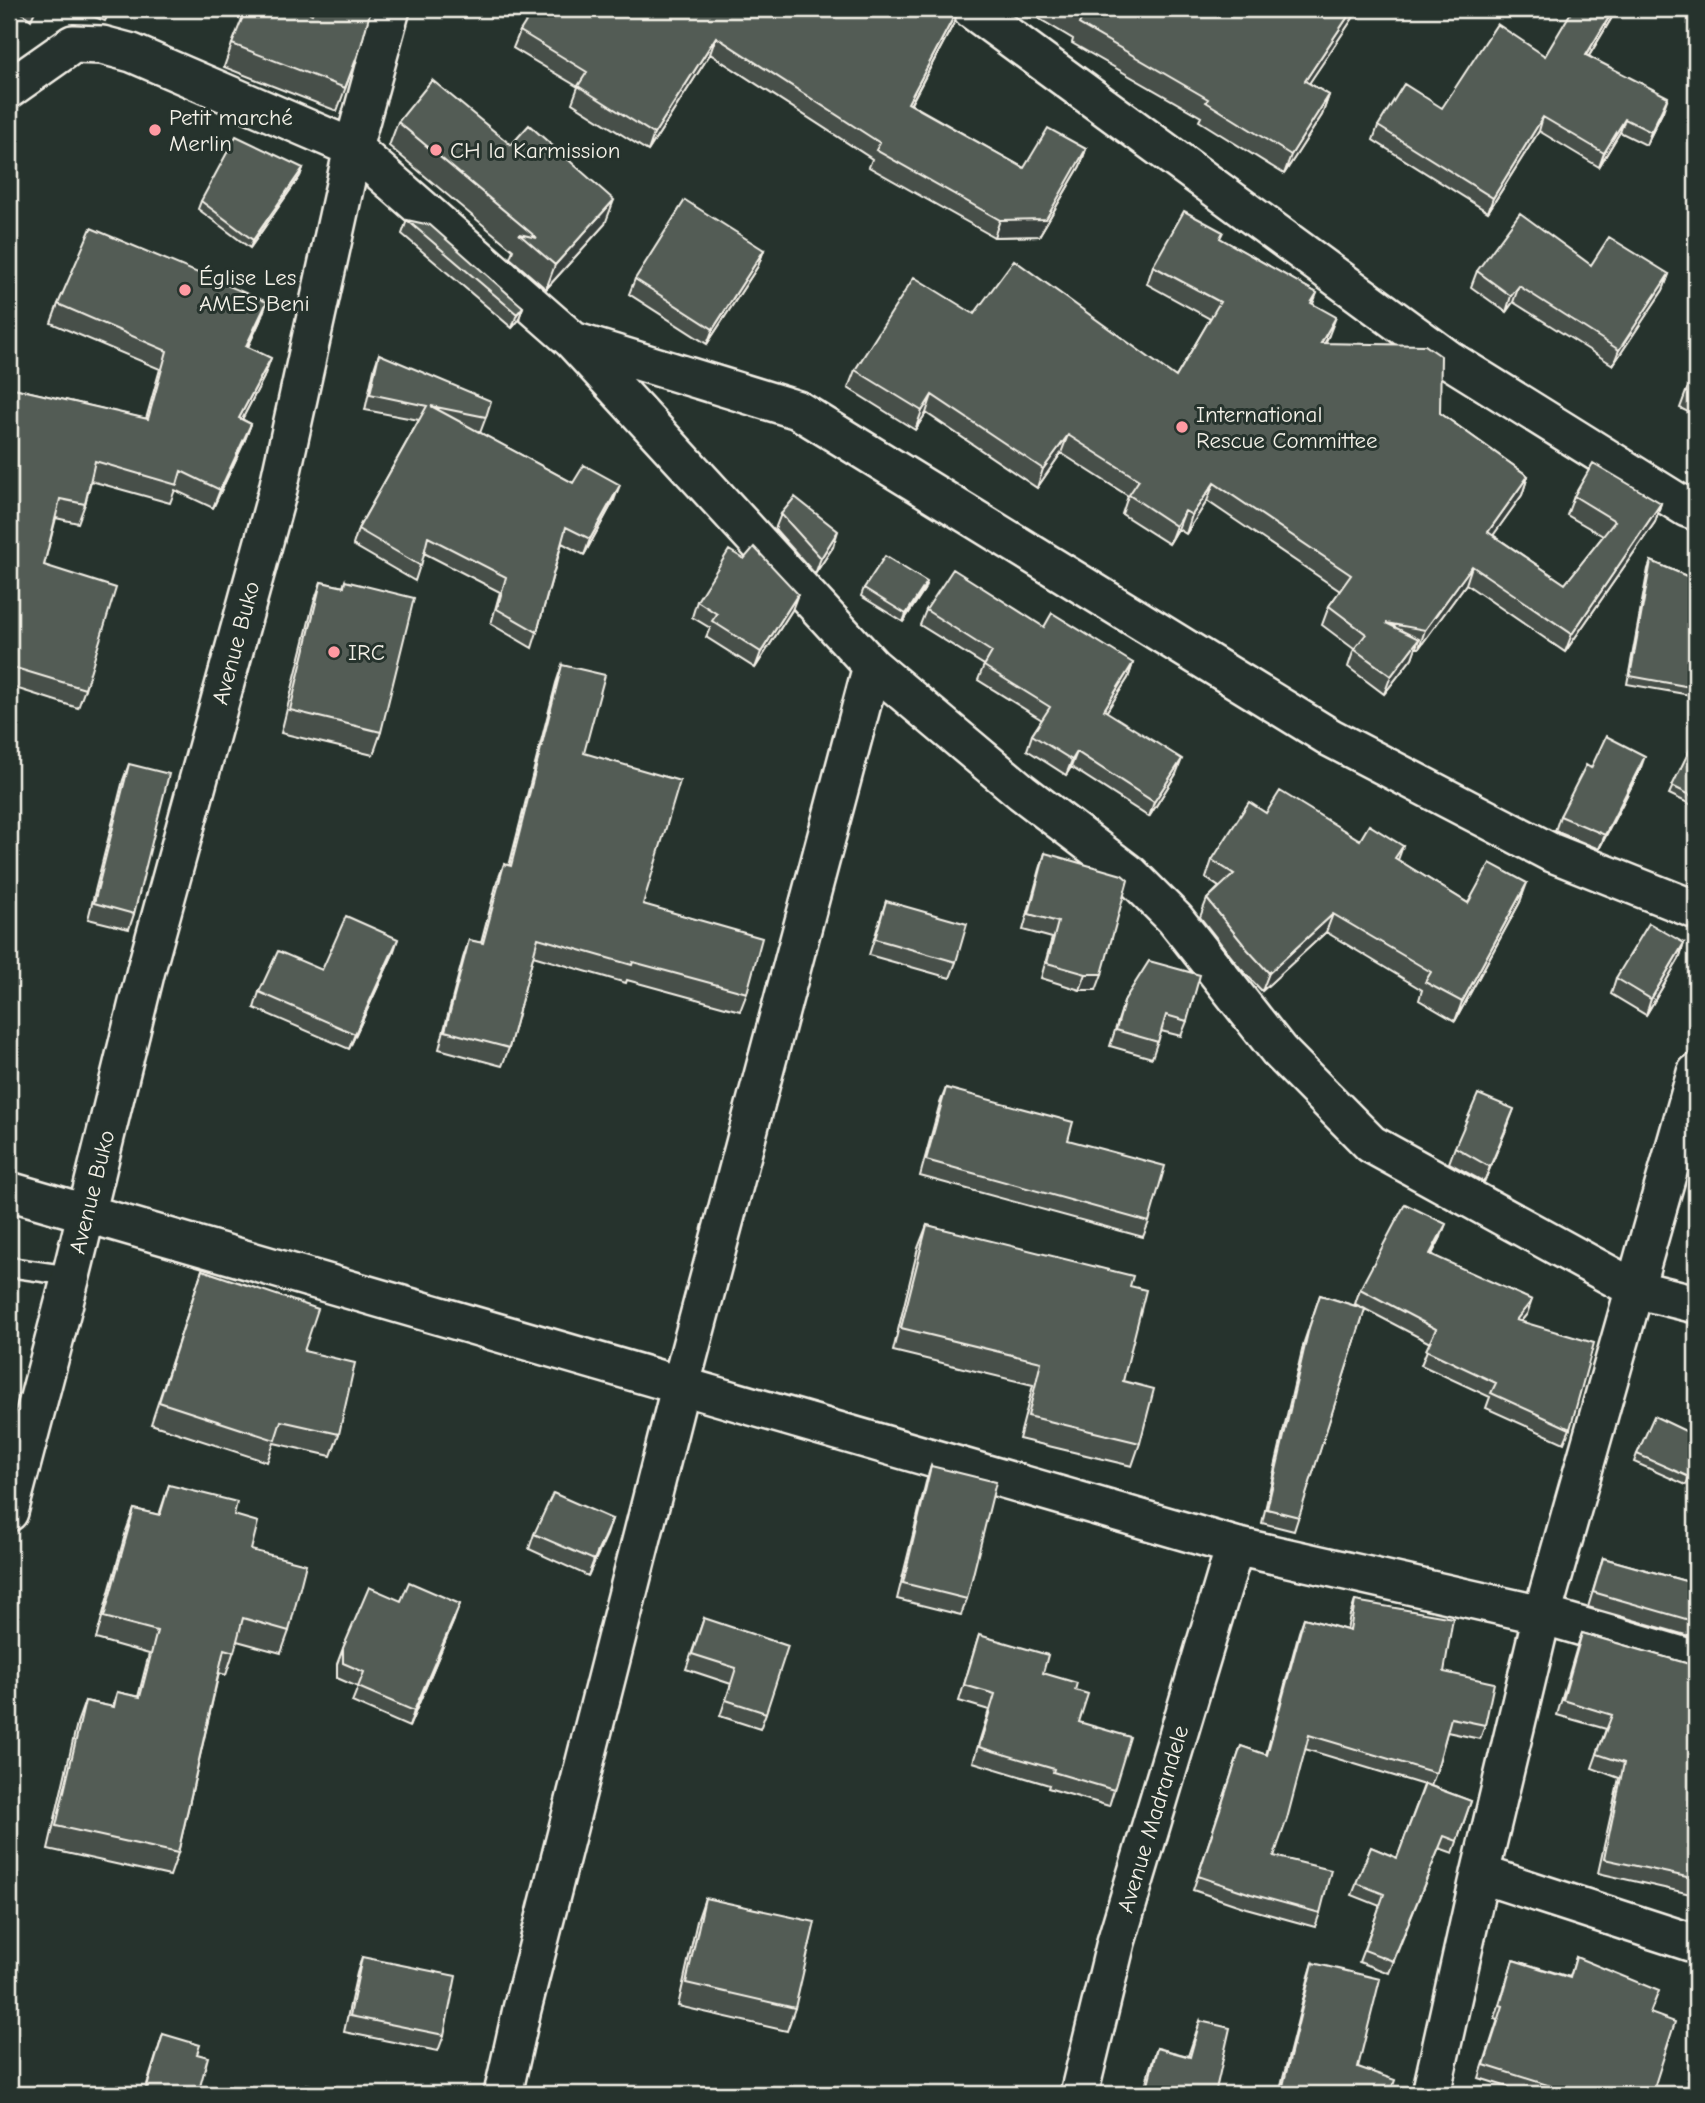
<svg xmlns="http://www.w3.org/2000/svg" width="1705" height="2103" font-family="'Comic Neue',sans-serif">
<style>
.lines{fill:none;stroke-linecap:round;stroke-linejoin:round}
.lane-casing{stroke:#f4f1e8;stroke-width:23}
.street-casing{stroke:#f4f1e8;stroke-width:42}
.lane{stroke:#26332d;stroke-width:18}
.street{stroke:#26332d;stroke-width:37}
.wall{fill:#474f49;stroke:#f4f1e8;stroke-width:2}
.shaded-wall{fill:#39403c;stroke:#f4f1e8;stroke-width:2}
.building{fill:#525c55;stroke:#f4f1e8;stroke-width:2}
.poi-dot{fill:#ff9aa2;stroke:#26332d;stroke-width:2.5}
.labels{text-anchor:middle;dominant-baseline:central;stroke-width:6;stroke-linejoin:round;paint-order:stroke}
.poi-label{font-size:23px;fill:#f4f1e8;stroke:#26332d;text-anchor:start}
.street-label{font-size:23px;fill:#f4f1e8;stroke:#26332d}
</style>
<rect width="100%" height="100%" fill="#26332d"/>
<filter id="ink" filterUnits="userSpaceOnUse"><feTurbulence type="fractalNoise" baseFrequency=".0143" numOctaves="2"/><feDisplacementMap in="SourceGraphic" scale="14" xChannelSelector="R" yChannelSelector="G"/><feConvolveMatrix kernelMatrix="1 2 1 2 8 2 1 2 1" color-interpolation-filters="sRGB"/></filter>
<g filter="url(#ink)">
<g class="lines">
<g class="lane-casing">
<path id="lane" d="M 9,1267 L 71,1276"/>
</g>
<g class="street-casing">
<path id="street" d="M 971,9 L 1448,359 L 1687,508 L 1696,511
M 9,89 L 73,44 L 102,45 L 132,53 L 353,148 L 572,340 L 872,666 L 1022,792 L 1131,875 L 1175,919 L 1279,1051 L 1371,1144 L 1635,1289 L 1696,1304
M 573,341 L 798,410 L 1331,738 L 1550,852 L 1696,910
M 9,1191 L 1235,1546 L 1542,1615 L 1696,1660
M 9,1512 L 71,1276 L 146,970 L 277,494 L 353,148 L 391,9
M 1480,1874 L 1696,1944
M 503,2094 L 522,2009 L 681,1384 L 872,666
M 1079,2094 L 1116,1942 L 1235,1546
M 1431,2094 L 1480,1874 L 1542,1615 L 1696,1073"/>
</g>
<use href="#lane" class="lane"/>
<use href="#street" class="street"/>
</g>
<path class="wall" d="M 17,9 L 36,9 L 31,20 Z
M 74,9 L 111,9 L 105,21 Z
M 1023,9 L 1359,9 L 1309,83 L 1329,95 L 1322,115 L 1284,174 L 1199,121 L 1201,117 L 1072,43 L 1073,39 Z
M 1617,9 L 1589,56 L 1663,111 L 1646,145 L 1620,132 L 1599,167 L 1539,131 L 1488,212 L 1373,140 L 1378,126 L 1442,108 L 1545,56 Z
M 955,21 L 911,104 L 1024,168 L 1086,149 L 1080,166 L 1039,236 L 994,237 L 869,167 L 872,159 L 710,54 L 648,151 L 572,103 L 578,87 L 513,48 L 520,31 Z
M 232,44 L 361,46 L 337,111 L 224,67 Z
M 398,122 L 605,224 L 546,289 L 510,258 L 513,250 L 389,146 Z
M 303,168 L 300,176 L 250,248 L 198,209 L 201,201 Z
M 407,220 L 523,307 L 518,321 L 512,328 L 402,234 Z
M 1221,239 L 1317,293 L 1313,304 L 1329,335 L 1325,343 L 1440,413 L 1528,476 L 1522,495 L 1493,535 L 1565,584 L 1603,536 L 1567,515 L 1574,496 L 1661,503 L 1655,522 L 1565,652 L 1466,584 L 1419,648 L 1415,648 L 1412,658 L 1384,694 L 1348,667 L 1354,649 L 1322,625 L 1329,606 L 1340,591 L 1207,501 L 1186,534 L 1178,529 L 1169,544 L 1122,514 L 1128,496 L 1061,453 L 1037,488 L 926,413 L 915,430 L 848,388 L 855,370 L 974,314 L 1176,377 L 1210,319 L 1147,284 L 1153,266 Z
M 764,250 L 758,266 L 707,344 L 629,294 L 635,279 Z
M 1591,265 L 1669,274 L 1663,290 L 1613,365 L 1513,302 L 1506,312 L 1471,287 L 1477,271 Z
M 1696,295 L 1696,305 L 1693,304 Z
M 267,302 L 260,321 L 248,347 L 264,377 L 242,419 L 251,424 L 244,442 L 213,508 L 175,490 L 170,503 L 91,481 L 85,504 L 78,523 L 56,518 L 44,565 L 85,689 L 78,708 L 9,686 L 9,387 L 146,419 L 160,369 L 51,323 L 58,304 Z
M 379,354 L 486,417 L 480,433 L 573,483 L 614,500 L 584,555 L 562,543 L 537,632 L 532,648 L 491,624 L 500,592 L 424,553 L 415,581 L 353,545 L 358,529 L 419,420 L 365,410 L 374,369 Z
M 1696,372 L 1696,416 L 1680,408 L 1686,392 Z
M 781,514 L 833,547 L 815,574 L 775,529 Z
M 1651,561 L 1696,580 L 1696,696 L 1627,684 L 1648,569 Z
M 345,581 L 381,732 L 373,755 L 281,733 L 313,605 L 321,582 L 343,587 Z
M 864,588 L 924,590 L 903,622 L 861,596 Z
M 697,601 L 792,610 L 755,668 L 706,637 L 710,628 L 692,617 Z
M 926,610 L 1044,627 L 1133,663 L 1128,678 L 1106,712 L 1176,774 L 1149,817 L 1071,767 L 1066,775 L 1027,750 L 1032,735 L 1042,720 L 978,680 L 984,665 L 920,625 Z
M 562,665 L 584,753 L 643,904 L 747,993 L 740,1011 L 627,980 L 626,983 L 533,956 L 509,1048 L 502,1066 L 439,1049 L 463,958 L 469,940 L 481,943 L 497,882 L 504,864 L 509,866 L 556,683 Z
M 1696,737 L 1696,807 L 1669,794 Z
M 129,764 L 134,914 L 129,929 L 88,919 L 123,780 Z
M 1591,768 L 1640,770 L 1599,849 L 1555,831 L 1560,816 Z
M 1266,813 L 1360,840 L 1403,846 L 1398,860 L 1468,903 L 1520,902 L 1455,1021 L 1419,1000 L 1422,990 L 1326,932 L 1262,991 L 1241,969 L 1200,917 L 1207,899 L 1219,887 L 1206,878 L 1212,860 Z
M 1045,853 L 1096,990 L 1080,990 L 1041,978 L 1052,938 L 1023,930 L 1040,869 Z
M 886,901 L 956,962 L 950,978 L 869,955 Z
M 1684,943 L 1679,959 L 1646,1015 L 1611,994 L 1616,978 Z
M 393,954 L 349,1049 L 254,1008 L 259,992 L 322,970 Z
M 1125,999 L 1187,1021 L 1181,1036 L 1161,1031 L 1152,1058 L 1110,1046 Z
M 946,1088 L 1068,1140 L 1149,1222 L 1143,1237 L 920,1176 L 940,1103 Z
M 1508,1125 L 1484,1182 L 1449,1163 L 1455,1147 Z
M 927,1225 L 1130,1286 L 1123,1381 L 1140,1443 L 1132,1466 L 1019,1439 L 1033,1385 L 893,1351 L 918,1248 Z
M 1440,1239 L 1432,1254 L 1527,1314 L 1521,1321 L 1570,1429 L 1564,1443 L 1486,1408 L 1490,1397 L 1421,1365 L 1430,1343 L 1365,1309 L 1294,1531 L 1262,1523 L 1304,1342 L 1320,1295 L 1365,1309 L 1355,1304 L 1360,1289 Z
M 202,1270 L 339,1434 L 331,1456 L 274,1443 L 267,1462 L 151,1424 Z
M 1696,1436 L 1696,1462 L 1686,1485 L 1634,1462 L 1637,1454 Z
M 931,1466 L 967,1599 L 961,1615 L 897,1599 L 926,1482 Z
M 169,1485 L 234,1515 L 289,1631 L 281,1653 L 237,1641 L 226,1675 L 219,1673 L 178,1853 L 170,1876 L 48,1849 L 77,1723 L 85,1701 L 112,1707 L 117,1692 L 138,1697 L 149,1654 L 96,1639 L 126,1531 L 134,1509 L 159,1515 Z
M 612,1519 L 588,1576 L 529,1549 L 534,1534 Z
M 1603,1558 L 1696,1584 L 1696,1638 L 1588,1607 Z
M 401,1601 L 454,1620 L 409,1727 L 352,1702 L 358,1687 L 337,1678 L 337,1664 L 343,1648 Z
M 1355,1601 L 1444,1672 L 1485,1725 L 1480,1739 L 1447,1732 L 1436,1773 L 1431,1786 L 1471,1801 L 1453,1853 L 1439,1848 L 1389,1973 L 1359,1962 L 1380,1906 L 1352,1895 L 1371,1847 L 1397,1858 L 1424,1785 L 1305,1749 L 1274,1856 L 1320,1913 L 1315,1927 L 1246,1908 L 1193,1890 L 1241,1746 L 1266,1755 L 1299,1632 L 1304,1618 L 1347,1630 L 1350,1615 Z
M 704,1618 L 766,1713 L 760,1729 L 720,1716 L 731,1684 L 686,1669 Z
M 1582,1633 L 1696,1666 L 1696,1908 L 1692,1907 L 1695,1895 L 1598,1873 L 1619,1778 L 1592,1768 L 1606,1729 L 1557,1715 L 1577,1647 Z
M 979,1635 L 1043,1673 L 1075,1690 L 1079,1722 L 1114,1790 L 1109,1806 L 1048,1788 L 1049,1785 L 973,1762 L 989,1710 L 959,1701 Z
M 705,1898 L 795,2008 L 787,2031 L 678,2006 L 697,1921 Z
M 362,1957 L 444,2035 L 438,2051 L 344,2032 L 357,1973 Z
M 1576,1957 L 1651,2013 L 1652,2094 L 1530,2094 L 1479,2078 L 1498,2019 L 1495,2018 L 1513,1960 L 1570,1977 Z
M 1313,1963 L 1358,2067 L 1390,2094 L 1279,2094 L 1309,1976 Z
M 1200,2021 L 1215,2094 L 1143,2094 L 1150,2068 L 1157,2048 L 1188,2056 Z
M 163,2034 L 197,2054 L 198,2094 L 144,2094 Z"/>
<path class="shaded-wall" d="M 958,9 L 955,21 L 902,120 L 908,103 Z
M 1353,9 L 1359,9 L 1298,100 L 1305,81 Z
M 1614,9 L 1617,9 L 1581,69 L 1586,55 Z
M 716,37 L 710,54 L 648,151 L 654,134 Z
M 1329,95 L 1322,115 L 1284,174 L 1291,155 Z
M 1668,97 L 1663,111 L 1646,145 L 1651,132 Z
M 1543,117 L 1539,131 L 1488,212 L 1493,198 Z
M 1625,119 L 1620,132 L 1599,167 L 1604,153 Z
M 1086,149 L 1080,166 L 1039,236 L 994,237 L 1000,220 Z
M 303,168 L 300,176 L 250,248 L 253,240 Z
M 614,200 L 605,224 L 546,289 L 555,265 Z
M 764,250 L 758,266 L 707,344 L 713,329 Z
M 1669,274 L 1663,290 L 1613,365 L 1619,350 Z
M 1519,286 L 1513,302 L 1506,312 L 1511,296 Z
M 267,302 L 260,321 L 239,365 L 246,346 Z
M 523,307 L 518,321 L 512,328 L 517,314 Z
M 1336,317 L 1329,335 L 1315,361 L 1321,343 Z
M 271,358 L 264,377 L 233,437 L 239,418 Z
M 932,395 L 926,413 L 915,430 L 922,411 Z
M 251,424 L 244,442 L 213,508 L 220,490 Z
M 1068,435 L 1061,453 L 1037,488 L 1043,469 Z
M 1528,476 L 1522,495 L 1482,551 L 1488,532 Z
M 1214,483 L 1207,501 L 1186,534 L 1192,515 Z
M 620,485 L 614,500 L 584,555 L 590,539 Z
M 1661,503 L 1655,522 L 1565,652 L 1572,634 Z
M 1185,511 L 1178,529 L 1169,544 L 1176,526 Z
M 838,531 L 833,547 L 815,574 L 821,558 Z
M 1472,566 L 1466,584 L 1419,648 L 1425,630 Z
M 927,582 L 924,590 L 903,622 L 906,614 Z
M 798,594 L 792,610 L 755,668 L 761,652 Z
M 1419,639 L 1412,658 L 1384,694 L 1391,676 Z
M 1133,663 L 1128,678 L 1098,725 L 1104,710 Z
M 1077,752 L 1071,767 L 1066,775 L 1072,760 Z
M 1645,756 L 1640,770 L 1599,849 L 1605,835 Z
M 1182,759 L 1176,774 L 1149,817 L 1154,802 Z
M 1527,883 L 1520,902 L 1455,1021 L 1462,1002 Z
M 1333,914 L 1326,932 L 1262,991 L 1269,973 Z
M 398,939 L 393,954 L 349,1049 L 355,1034 Z
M 1684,943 L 1679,959 L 1646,1015 L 1651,999 Z
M 1086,974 L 1102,974 L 1096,990 L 1080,990 Z
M 1514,1109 L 1508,1125 L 1484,1182 L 1490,1167 Z
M 1446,1224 L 1440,1239 L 1425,1268 L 1430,1254 Z
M 1532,1300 L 1527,1314 L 1510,1334 L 1516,1320 Z
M 612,1519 L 607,1535 L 588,1576 L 594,1560 Z
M 460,1604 L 454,1620 L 409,1727 L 414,1711 Z"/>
<path class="building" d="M 246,9 L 300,9 L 312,14 L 314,9 L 371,9 L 361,46 L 345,88 L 232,44 Z
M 534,9 L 958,9 L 908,103 L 1024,168 L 1048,128 L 1086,149 L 1046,219 L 1000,220 L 876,150 L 880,143 L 716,37 L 654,134 L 578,86 L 587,72 L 520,31 Z
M 1063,9 L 1353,9 L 1305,81 L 1329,95 L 1291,155 L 1206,102 L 1208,99 L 1079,24 L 1081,20 Z
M 1573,9 L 1614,9 L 1586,55 L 1668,97 L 1651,132 L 1625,119 L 1604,153 L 1543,117 L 1493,198 L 1378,126 L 1404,84 L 1442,108 L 1497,24 L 1545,56 Z
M 432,80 L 511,145 L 529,125 L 614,200 L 555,265 L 519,234 L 537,238 L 398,122 Z
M 236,136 L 303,168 L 253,240 L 201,201 Z
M 685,200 L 764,250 L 713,329 L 635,279 Z
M 1184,211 L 1223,232 L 1220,238 L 1317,293 L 1311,303 L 1336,317 L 1321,343 L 1425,345 L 1441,356 L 1440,413 L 1528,476 L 1488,532 L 1565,584 L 1615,521 L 1574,496 L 1593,463 L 1661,503 L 1572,634 L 1472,566 L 1425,630 L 1386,623 L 1419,639 L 1391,676 L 1354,649 L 1366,634 L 1329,606 L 1351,575 L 1214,483 L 1192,515 L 1185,511 L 1176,526 L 1129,495 L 1139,480 L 1068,435 L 1043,469 L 932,395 L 922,411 L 855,370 L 914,277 L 974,314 L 1014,260 L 1176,377 L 1220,302 L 1153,266 Z
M 1520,213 L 1591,265 L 1609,237 L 1669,274 L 1619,350 L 1519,286 L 1511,296 L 1477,271 Z
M 407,220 L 430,225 L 523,307 L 517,314 Z
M 91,228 L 267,302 L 246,346 L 271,358 L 239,418 L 251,424 L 220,490 L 181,471 L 177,485 L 95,461 L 85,504 L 60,499 L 44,565 L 116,588 L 85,689 L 9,666 L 9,387 L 148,419 L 167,351 L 58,304 Z
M 379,354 L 491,401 L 486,417 L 431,406 L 573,483 L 584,465 L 620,485 L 590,539 L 566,527 L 537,632 L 497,609 L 506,577 L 428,537 L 421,566 L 358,529 L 427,406 L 370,394 Z
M 1696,372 L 1696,398 L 1686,392 Z
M 795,497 L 838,531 L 821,558 L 781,514 Z
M 754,547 L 798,594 L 761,652 L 712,621 L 717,614 L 697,601 L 729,550 L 744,559 Z
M 885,556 L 927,582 L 906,614 L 864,588 Z
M 1651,561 L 1696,580 L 1696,688 L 1630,676 Z
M 953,569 L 1044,627 L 1052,613 L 1133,663 L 1104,710 L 1182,759 L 1154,802 L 1077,752 L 1072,760 L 1032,735 L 1050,707 L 984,666 L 992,652 L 926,610 Z
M 345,581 L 414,598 L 381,732 L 290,710 L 321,582 L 344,587 Z
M 562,665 L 605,675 L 584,753 L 680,781 L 643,904 L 762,938 L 747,993 L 633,962 L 632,965 L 538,938 L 509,1048 L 445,1031 L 469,940 L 483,943 L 504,864 L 511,866 Z
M 1606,736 L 1645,756 L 1605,835 L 1560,816 L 1586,765 L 1591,768 Z
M 1696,737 L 1696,798 L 1672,786 Z
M 129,764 L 169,774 L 134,914 L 94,903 Z
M 1280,791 L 1360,840 L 1369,825 L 1403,846 L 1395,858 L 1468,903 L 1490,863 L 1527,883 L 1462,1002 L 1425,982 L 1431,972 L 1333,914 L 1269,973 L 1248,950 L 1207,899 L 1234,874 L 1212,860 L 1249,802 L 1266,813 Z
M 1045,853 L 1122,875 L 1128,880 L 1102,974 L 1086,974 L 1047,963 L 1058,922 L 1029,914 Z
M 886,901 L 967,924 L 956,962 L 875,939 Z
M 346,916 L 398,939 L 355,1034 L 259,992 L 278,951 L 322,970 Z
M 1649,923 L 1684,943 L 1651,999 L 1616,978 Z
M 1149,961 L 1200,975 L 1187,1021 L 1166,1015 L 1158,1042 L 1116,1030 L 1125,999 Z
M 946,1088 L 1073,1122 L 1068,1140 L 1165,1166 L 1149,1222 L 926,1160 Z
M 1478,1094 L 1514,1109 L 1490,1167 L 1455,1147 Z
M 1405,1204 L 1446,1224 L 1430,1254 L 1532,1300 L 1516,1320 L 1594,1343 L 1570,1429 L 1491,1393 L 1496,1383 L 1426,1350 L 1436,1329 L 1360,1289 Z
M 927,1225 L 1133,1276 L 1130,1286 L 1146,1290 L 1123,1381 L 1154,1389 L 1140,1443 L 1028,1416 L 1041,1362 L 901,1328 Z
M 202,1270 L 318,1309 L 304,1351 L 355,1363 L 339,1434 L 281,1421 L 275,1440 L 159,1402 Z
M 1320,1295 L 1365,1309 L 1299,1517 L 1267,1509 L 1309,1328 Z
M 1654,1416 L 1696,1436 L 1696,1461 L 1689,1477 L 1637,1454 Z
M 931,1466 L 996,1482 L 967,1599 L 903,1583 Z
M 169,1485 L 237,1502 L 234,1515 L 258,1522 L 251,1550 L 306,1564 L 289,1631 L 243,1618 L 234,1652 L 224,1649 L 178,1853 L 56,1826 L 85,1701 L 114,1707 L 117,1692 L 140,1697 L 157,1631 L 104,1617 L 134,1509 L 160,1515 Z
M 553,1493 L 612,1519 L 594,1560 L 534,1534 Z
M 1603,1558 L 1696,1584 L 1696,1622 L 1593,1592 Z
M 409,1582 L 460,1604 L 414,1711 L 358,1687 L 364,1672 L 343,1663 L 343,1648 L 369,1587 L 401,1601 Z
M 1355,1601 L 1453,1618 L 1444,1672 L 1494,1683 L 1485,1725 L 1451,1718 L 1436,1773 L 1309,1735 L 1287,1819 L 1274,1856 L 1331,1870 L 1320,1913 L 1251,1894 L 1198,1876 L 1241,1746 L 1267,1755 L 1304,1618 L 1350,1631 Z
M 704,1618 L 788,1646 L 766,1713 L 726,1700 L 736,1668 L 692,1654 Z
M 1582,1633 L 1696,1666 L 1696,1879 L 1604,1859 L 1624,1763 L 1597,1754 L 1612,1715 L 1563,1700 Z
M 979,1635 L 1048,1655 L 1043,1673 L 1077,1683 L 1075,1690 L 1088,1694 L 1079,1722 L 1130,1737 L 1114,1790 L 1053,1772 L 1054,1769 L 979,1747 L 995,1694 L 964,1685 Z
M 1425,1784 L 1471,1801 L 1457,1841 L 1444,1836 L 1393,1961 L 1364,1950 L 1384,1894 L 1356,1883 L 1371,1847 L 1397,1858 Z
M 705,1898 L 815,1922 L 795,2008 L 686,1983 Z
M 362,1957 L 456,1976 L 444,2035 L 350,2016 Z
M 1576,1957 L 1659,1991 L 1650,2013 L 1675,2022 L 1652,2094 L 1573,2094 L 1573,2093 L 1484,2065 L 1503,2006 L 1500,2005 L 1513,1960 L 1570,1978 Z
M 1313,1963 L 1380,1979 L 1358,2067 L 1395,2080 L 1390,2094 L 1281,2094 Z
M 1200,2021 L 1230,2028 L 1215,2094 L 1153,2094 L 1146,2092 L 1157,2048 L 1190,2057 Z
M 163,2034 L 200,2045 L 197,2054 L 208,2057 L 198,2094 L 145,2094 Z
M 306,2084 L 354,2093 L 353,2094 L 303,2094 Z
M 850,2087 L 884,2094 L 848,2094 Z"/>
</g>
<g class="poi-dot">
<circle cx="155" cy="130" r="7"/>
<circle cx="436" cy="150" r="7"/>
<circle cx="185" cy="290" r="7"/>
<circle cx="1182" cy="427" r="7"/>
<circle cx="334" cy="652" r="7"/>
</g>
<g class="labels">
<g class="poi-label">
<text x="169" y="117">Petit marché<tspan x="169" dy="26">Merlin</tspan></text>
<text x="450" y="150">CH la Karmission</text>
<text x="199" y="277">Église Les<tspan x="199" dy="26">AMES Beni</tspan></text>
<text x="1196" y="414">International<tspan x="1196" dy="26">Rescue Committee</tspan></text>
<text x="348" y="652">IRC</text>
</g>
<g class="street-label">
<text transform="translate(236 643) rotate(-75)">Avenue Buko</text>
<text transform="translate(92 1192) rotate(-76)">Avenue Buko</text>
<text transform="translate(1153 1819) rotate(-73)">Avenue Madrandele</text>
</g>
</g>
<rect width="1705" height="2103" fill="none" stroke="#26332d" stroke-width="35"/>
<rect x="18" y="18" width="1670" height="2068" fill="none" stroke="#f4f1e8" stroke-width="2.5" filter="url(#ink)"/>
</svg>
